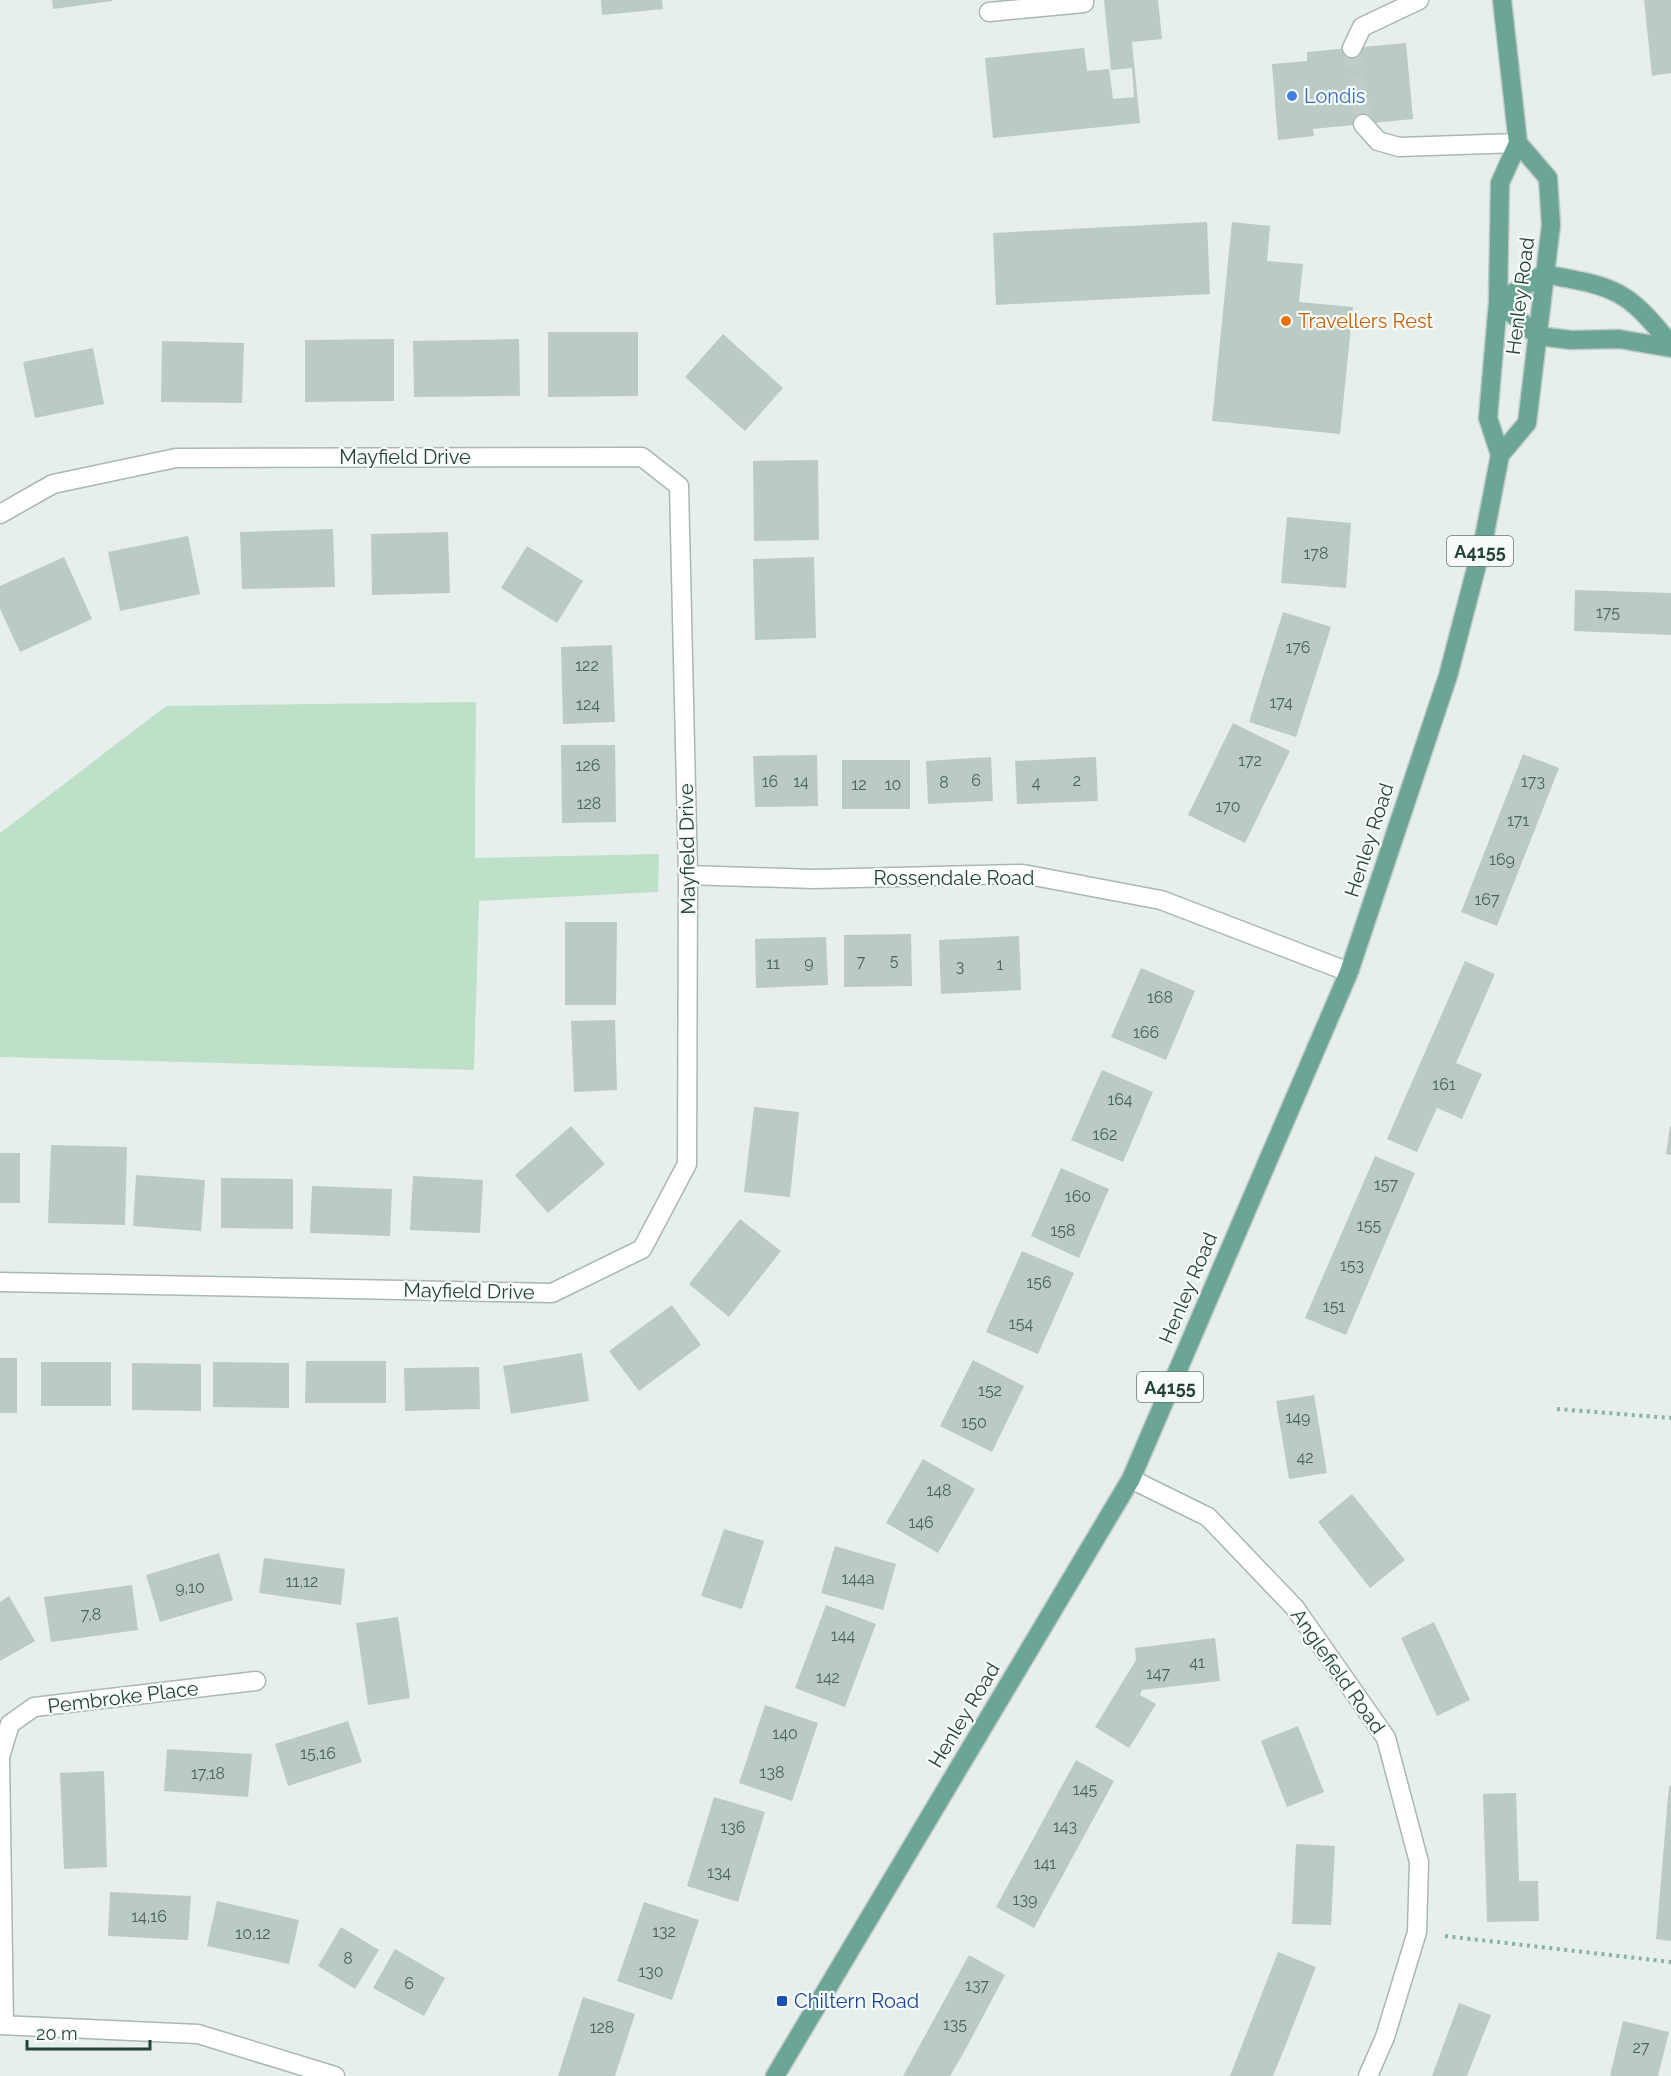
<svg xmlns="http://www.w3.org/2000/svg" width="1671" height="2076" font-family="Raleway,sans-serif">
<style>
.green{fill:#bfe0c8}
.building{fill:#bbcac4}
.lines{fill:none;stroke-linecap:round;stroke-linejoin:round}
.minor-tunnel{stroke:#bfccc8;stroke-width:18;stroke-dasharray:18 9;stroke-linecap:butt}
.minor-casing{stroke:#a8b8b2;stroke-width:21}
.major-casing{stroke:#c2cac8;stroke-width:21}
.path{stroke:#86b3a5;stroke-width:4;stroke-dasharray:3 4.5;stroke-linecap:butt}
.minor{stroke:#fff;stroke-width:18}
.major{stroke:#6aa596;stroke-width:18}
.shop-dot{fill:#3f7fe0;stroke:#f7fbf9;stroke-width:2}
.food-dot{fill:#e8710a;stroke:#f7fbf9;stroke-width:2}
.transit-dot{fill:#1a4fb4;stroke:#f7fbf9;stroke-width:2}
.labels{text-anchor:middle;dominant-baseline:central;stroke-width:4.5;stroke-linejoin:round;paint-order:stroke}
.number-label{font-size:16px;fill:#4a645c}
.shield{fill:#f7fbf9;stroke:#637a73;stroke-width:1.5}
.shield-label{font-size:18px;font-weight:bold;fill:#24423a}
.shop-label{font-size:20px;fill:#366cbe;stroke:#f7fbf9;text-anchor:start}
.street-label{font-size:20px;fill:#24423a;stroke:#f7fbf9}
.food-label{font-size:20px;fill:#c56008;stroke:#f7fbf9;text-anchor:start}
.transit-label{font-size:20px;fill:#164399;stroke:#f7fbf9;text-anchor:start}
</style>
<rect width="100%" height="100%" fill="#e6efeb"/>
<path class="green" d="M 476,702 L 475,858 L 659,854 L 658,892 L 479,901 L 474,1070 L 0,1057 L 0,833 L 166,706 Z"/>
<path class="building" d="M 52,0 L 112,0 L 112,1 L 53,9 Z
M 601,0 L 662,0 L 663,9 L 602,15 Z
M 1104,0 L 1158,0 L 1162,39 L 1132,42 L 1140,123 L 993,138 L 985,58 L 1084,48 L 1087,71 L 1109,69 L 1113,99 L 1134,97 L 1132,68 L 1111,70 Z
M 1644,0 L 1671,0 L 1671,73 L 1652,76 Z
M 1406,43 L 1413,119 L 1313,129 L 1314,136 L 1278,140 L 1272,64 L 1307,61 L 1307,52 Z
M 1207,222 L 1210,294 L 996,305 L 993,233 Z
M 1232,222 L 1270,226 L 1267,261 L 1303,264 L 1299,302 L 1353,307 L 1340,434 L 1212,421 Z
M 548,332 L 638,332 L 638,396 L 548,397 Z
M 723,334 L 783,388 L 745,431 L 685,377 Z
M 394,339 L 394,401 L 305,402 L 305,340 Z
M 519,339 L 520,396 L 414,397 L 413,341 Z
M 162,341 L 244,343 L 242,403 L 161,402 Z
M 93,348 L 104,404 L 35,418 L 23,362 Z
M 818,460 L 819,540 L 754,541 L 753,461 Z
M 1287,517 L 1351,523 L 1346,588 L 1281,583 Z
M 333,529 L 335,587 L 242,589 L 240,532 Z
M 448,532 L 450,593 L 372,595 L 371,534 Z
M 188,536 L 200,594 L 120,611 L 108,552 Z
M 527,546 L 583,581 L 557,623 L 501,588 Z
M 64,557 L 92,619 L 20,652 L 0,609 L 0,586 Z
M 814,557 L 816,638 L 755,640 L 753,559 Z
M 1575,590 L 1671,593 L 1671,635 L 1574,631 Z
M 1283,612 L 1331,627 L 1296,737 L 1249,722 Z
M 612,645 L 615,722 L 563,724 L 561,647 Z
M 1233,723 L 1290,751 L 1245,843 L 1188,815 Z
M 561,745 L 615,745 L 616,822 L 562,823 Z
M 1523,754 L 1559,768 L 1497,926 L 1461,912 Z
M 817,755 L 818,806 L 755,807 L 753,756 Z
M 991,757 L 993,801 L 928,804 L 926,761 Z
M 1096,757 L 1098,801 L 1017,804 L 1015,761 Z
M 842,760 L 910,760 L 910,809 L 842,809 Z
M 565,922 L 617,922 L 616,1005 L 565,1005 Z
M 911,934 L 912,986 L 844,987 L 844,935 Z
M 1019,936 L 1021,990 L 941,994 L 939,940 Z
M 826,937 L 828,985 L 756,988 L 755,939 Z
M 1465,961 L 1495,974 L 1456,1063 L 1482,1074 L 1462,1119 L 1437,1108 L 1417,1152 L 1387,1139 Z
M 1141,968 L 1195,991 L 1166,1060 L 1111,1037 Z
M 615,1020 L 617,1090 L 574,1092 L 571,1021 Z
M 1102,1070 L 1153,1092 L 1123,1162 L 1071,1140 Z
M 754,1107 L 799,1112 L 790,1197 L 744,1192 Z
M 571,1126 L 605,1164 L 548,1213 L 515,1175 Z
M 1670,1126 L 1671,1126 L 1671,1155 L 1666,1154 Z
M 51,1145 L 127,1147 L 125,1225 L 48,1223 Z
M 0,1153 L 20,1153 L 20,1203 L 0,1203 Z
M 1375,1156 L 1415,1173 L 1346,1335 L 1305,1318 Z
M 1061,1168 L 1109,1189 L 1079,1258 L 1031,1236 Z
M 136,1175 L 205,1180 L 201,1231 L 133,1226 Z
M 413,1176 L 483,1180 L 480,1233 L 410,1230 Z
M 221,1178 L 293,1179 L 293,1229 L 221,1228 Z
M 312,1186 L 392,1189 L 390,1236 L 310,1233 Z
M 740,1219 L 781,1251 L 729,1317 L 689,1284 Z
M 1022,1251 L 1074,1273 L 1038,1354 L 986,1332 Z
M 672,1305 L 701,1345 L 639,1391 L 609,1351 Z
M 582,1353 L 589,1401 L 511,1414 L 503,1366 Z
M 0,1358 L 17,1358 L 17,1413 L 0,1413 Z
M 973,1360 L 1024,1386 L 992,1452 L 940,1426 Z
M 306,1361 L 386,1361 L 386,1403 L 305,1403 Z
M 41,1362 L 111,1362 L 111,1406 L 41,1406 Z
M 213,1362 L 289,1363 L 289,1408 L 213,1407 Z
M 132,1363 L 201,1364 L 201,1411 L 132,1410 Z
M 479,1367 L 480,1409 L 405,1411 L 404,1368 Z
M 1314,1395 L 1327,1473 L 1289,1479 L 1276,1401 Z
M 923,1459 L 975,1489 L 938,1553 L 886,1523 Z
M 1352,1494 L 1405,1560 L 1370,1588 L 1318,1522 Z
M 724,1529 L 764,1541 L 742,1609 L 701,1596 Z
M 835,1546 L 896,1564 L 883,1610 L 821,1593 Z
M 219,1553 L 233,1600 L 160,1622 L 146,1575 Z
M 264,1558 L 345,1569 L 341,1605 L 259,1593 Z
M 132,1585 L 138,1630 L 51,1642 L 44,1597 Z
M 9,1596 L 35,1641 L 0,1661 L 0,1602 Z
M 826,1605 L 876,1624 L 845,1707 L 795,1688 Z
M 398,1617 L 410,1698 L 368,1705 L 356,1623 Z
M 1434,1622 L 1470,1700 L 1437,1716 L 1401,1638 Z
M 1215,1638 L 1220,1681 L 1142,1690 L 1140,1695 L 1156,1704 L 1129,1748 L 1095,1727 L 1136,1660 L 1135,1648 Z
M 765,1705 L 818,1723 L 792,1801 L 739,1783 Z
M 348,1721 L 362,1762 L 288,1786 L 275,1744 Z
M 1298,1726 L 1324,1792 L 1287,1807 L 1261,1741 Z
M 167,1749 L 252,1754 L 248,1797 L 164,1791 Z
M 1076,1760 L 1114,1781 L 1034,1928 L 996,1907 Z
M 104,1771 L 107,1867 L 64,1869 L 60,1773 Z
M 1669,1786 L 1671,1786 L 1671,1941 L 1656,1939 Z
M 1516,1793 L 1519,1881 L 1538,1881 L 1539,1921 L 1487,1922 L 1483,1794 Z
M 714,1797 L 765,1812 L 738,1902 L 687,1886 Z
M 1296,1844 L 1335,1846 L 1331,1925 L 1292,1924 Z
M 110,1892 L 191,1896 L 188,1940 L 108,1936 Z
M 217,1901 L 299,1920 L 289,1964 L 207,1946 Z
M 644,1902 L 699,1920 L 672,2000 L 617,1981 Z
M 341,1927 L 379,1950 L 355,1989 L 318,1966 Z
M 395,1949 L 445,1978 L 424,2016 L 373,1988 Z
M 1278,1952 L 1316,1967 L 1280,2059 L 1273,2076 L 1230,2076 Z
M 969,1955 L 1005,1975 L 963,2054 L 950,2076 L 903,2076 Z
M 583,1997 L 635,2014 L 615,2076 L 558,2076 Z
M 1459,2003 L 1491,2015 L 1467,2076 L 1432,2076 Z
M 1623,2021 L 1669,2032 L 1658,2076 L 1610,2076 Z"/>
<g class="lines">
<path class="minor-tunnel" d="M 1352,48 L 1363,124"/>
<g class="minor-casing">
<path id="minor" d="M 989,12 L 1084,3 L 1084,0
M 1352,48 L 1362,27 L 1419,0
M 1363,124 L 1378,141 L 1399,147 L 1518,143
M 0,514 L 53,484 L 176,458 L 642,457 L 679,486 L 688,875 L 687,1164 L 642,1249 L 552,1293 L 0,1282
M 688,875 L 814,879 L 1023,874 L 1161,900 L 1349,972
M 1131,1479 L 1208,1517 L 1295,1608 L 1386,1738 L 1419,1862 L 1417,1932 L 1385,2037 L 1368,2076
M 0,2025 L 198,2034 L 335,2076
M 4,2025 L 0,1757 L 10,1724 L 34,1707 L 256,1681"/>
</g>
<g class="major-casing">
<path id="major" d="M 1498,302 L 1544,274 C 1614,287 1625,287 1671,345
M 1498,302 L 1538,336 L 1571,340 L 1619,339 L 1671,348
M 1500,455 L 1527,423 L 1551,225 L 1548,178 L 1518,143
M 775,2076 L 1131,1479 L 1349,972 L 1448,676 L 1484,538 L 1500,455 L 1488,418 L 1498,302 L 1500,183 L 1518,143 L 1502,0"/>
</g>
<path class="path" d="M 1557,1409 L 1671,1418
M 1445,1936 L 1671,1962"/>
<use href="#minor" class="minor"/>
<use href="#major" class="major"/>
</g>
<circle class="shop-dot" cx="1292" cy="96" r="6"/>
<circle class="food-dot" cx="1286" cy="321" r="6"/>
<rect class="transit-dot" x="776" y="1995" width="12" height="12" rx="3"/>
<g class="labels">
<g class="number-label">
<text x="1316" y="553">178</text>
<text x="1608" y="612">175</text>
<text x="1298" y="647">176</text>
<text x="587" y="665">122</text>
<text x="1281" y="702">174</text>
<text x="588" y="704">124</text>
<text x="1250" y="760">172</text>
<text x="588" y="765">126</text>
<text x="976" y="780">6</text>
<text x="1077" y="780">2</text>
<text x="770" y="781">16</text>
<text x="801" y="781">14</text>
<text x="1533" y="781">173</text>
<text x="944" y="782">8</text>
<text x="1036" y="782">4</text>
<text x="859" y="784">12</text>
<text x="893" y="784">10</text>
<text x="589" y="803">128</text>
<text x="1228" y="806">170</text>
<text x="1518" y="820">171</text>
<text x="1502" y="859">169</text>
<text x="1487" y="899">167</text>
<text x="894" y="960">5</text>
<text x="861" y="961">7</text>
<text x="809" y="962">9</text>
<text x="773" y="963">11</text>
<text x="1000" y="964">1</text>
<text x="960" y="966">3</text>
<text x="1160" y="997">168</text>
<text x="1146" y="1032">166</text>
<text x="1444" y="1084">161</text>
<text x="1120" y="1099">164</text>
<text x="1105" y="1134">162</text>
<text x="1386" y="1184">157</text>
<text x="1078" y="1196">160</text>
<text x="1369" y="1225">155</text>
<text x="1063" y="1230">158</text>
<text x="1352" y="1265">153</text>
<text x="1039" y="1282">156</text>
<text x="1334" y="1306">151</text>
<text x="1021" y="1323">154</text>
<text x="990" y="1390">152</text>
<text x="1298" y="1417">149</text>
<text x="974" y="1422">150</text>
<text x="1305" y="1457">42</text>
<text x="939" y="1490">148</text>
<text x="921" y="1522">146</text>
<text x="858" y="1578">144a</text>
<text x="302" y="1581">11,12</text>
<text x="190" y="1587">9,10</text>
<text x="91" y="1614">7,8</text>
<text x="843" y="1635">144</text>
<text x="1197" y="1662">41</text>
<text x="1158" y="1673">147</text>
<text x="828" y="1677">142</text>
<text x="785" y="1733">140</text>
<text x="318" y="1753">15,16</text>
<text x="772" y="1772">138</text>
<text x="208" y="1773">17,18</text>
<text x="1085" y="1789">145</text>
<text x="1065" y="1826">143</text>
<text x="733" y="1827">136</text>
<text x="1045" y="1863">141</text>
<text x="719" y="1872">134</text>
<text x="1025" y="1899">139</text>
<text x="149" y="1916">14,16</text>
<text x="664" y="1931">132</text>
<text x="253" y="1933">10,12</text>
<text x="348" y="1958">8</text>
<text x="651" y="1971">130</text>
<text x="409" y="1983">6</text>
<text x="977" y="1985">137</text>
<text x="955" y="2024">135</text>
<text x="602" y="2027">128</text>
<text x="1641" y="2047">27</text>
</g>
<g class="shield">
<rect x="1447" y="536" width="66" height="30" rx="4.5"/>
<rect x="1137" y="1372" width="66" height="30" rx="4.5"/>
</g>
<g class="shield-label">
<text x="1480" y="551">A4155</text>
<text x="1170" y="1387">A4155</text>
</g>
<g class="shop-label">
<text x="1304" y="96">Londis</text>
</g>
<g class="street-label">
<text transform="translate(1520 296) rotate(-83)">Henley Road</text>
<text x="405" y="457">Mayfield Drive</text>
<text transform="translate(1369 840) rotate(-72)">Henley Road</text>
<text transform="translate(687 849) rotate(-91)">Mayfield Drive</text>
<text x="954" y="878">Rossendale Road</text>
<text transform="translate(1188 1288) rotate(-67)">Henley Road</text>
<text transform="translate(469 1291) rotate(1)">Mayfield Drive</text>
<text transform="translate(1338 1671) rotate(55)">Anglefield Road</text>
<text transform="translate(123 1697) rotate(-7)">Pembroke Place</text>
<text transform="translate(964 1715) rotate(-59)">Henley Road</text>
</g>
<g class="food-label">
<text x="1298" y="321">Travellers Rest</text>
</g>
<g class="transit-label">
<text x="794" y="2001">Chiltern Road</text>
</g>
</g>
<path d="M27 2040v9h123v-9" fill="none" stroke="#24423a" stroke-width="3"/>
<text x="36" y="2040" font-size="18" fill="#24423a" stroke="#f7fbf9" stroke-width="4.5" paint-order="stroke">20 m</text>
</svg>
